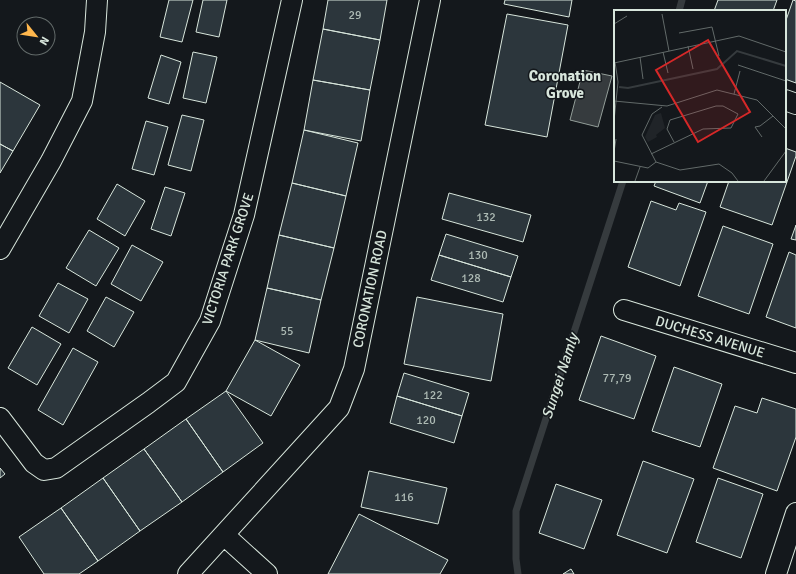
<svg xmlns="http://www.w3.org/2000/svg" width="796" height="574" font-family="Signika,sans-serif">
<style>
.water{fill:#363b3e;stroke:#939e99}
.lines{fill:none;stroke-linecap:round;stroke-linejoin:round}
.stream{stroke:#363b3e;stroke-width:7}
.building{fill:#2c363c;stroke:#d8e6dc}
.street-casing{stroke:#d8e6dc;stroke-width:22}
.street{stroke:#14181c;stroke-width:20}
.labels{text-anchor:middle;dominant-baseline:central;stroke-width:3;stroke-linejoin:round;paint-order:stroke}
.number-label{font-size:12px;fill:#adbab4}
.street-label{font-size:14px;fill:#d8e6dc;stroke:#14181c}
.neighbourhood-label{font-size:15px;font-weight:bold;fill:#d8e6dc;stroke:#14181c}
.water-label{font-size:15px;font-style:italic;fill:#d8e6dc;stroke:#14181c}
.inset-river{fill:none;stroke:#363b3e;stroke-width:2}
.inset-road{fill:none;stroke:#626a69;stroke-width:1}
.view{fill:#d62828;fill-opacity:0.15;stroke:#d62828;stroke-width:2}
.inset-edge{fill:none;stroke:#d8e6dc;stroke-width:2}
</style>
<rect width="100%" height="100%" fill="#14181c"/>
<path class="water" d="M 583,70 L 612,76 L 598,127 L 570,120 Z"/>
<g class="lines">
<path class="stream" d="M 679,11 L 682,0
M 518,574 L 516,559 L 516,511 L 623,181"/>
</g>
<path class="building" d="M 169,0 L 193,0 L 182,42 L 160,37 Z
M 203,0 L 227,0 L 219,37 L 196,32 Z
M 328,0 L 387,0 L 380,40 L 323,29 Z
M 505,0 L 572,0 L 569,17 L 504,4 Z
M 718,0 L 777,0 L 773,11 L 714,11 Z
M 793,0 L 796,1 L 796,83 L 785,79 L 785,23 Z
M 507,14 L 568,25 L 547,137 L 485,125 Z
M 323,29 L 380,40 L 370,90 L 313,80 Z
M 193,52 L 217,57 L 206,103 L 183,98 Z
M 161,55 L 181,62 L 169,104 L 148,98 Z
M 313,80 L 370,90 L 361,141 L 304,130 Z
M 0,82 L 40,105 L 13,151 L 0,144 Z
M 182,115 L 204,120 L 191,171 L 168,165 Z
M 146,121 L 168,127 L 154,175 L 132,169 Z
M 304,130 L 358,143 L 346,196 L 292,183 Z
M 0,144 L 13,151 L 0,173 Z
M 785,148 L 796,152 L 796,156 L 772,225 L 720,207 L 729,181 L 785,181 Z
M 656,181 L 708,181 L 700,203 L 654,186 Z
M 292,183 L 346,196 L 334,248 L 279,235 Z
M 117,184 L 145,201 L 125,236 L 97,219 Z
M 165,187 L 185,193 L 171,236 L 151,229 Z
M 449,193 L 531,215 L 523,242 L 442,219 Z
M 651,201 L 676,210 L 679,203 L 706,212 L 680,286 L 628,267 Z
M 796,225 L 796,240 L 791,239 Z
M 723,226 L 773,244 L 749,314 L 698,296 Z
M 89,230 L 119,248 L 96,286 L 66,268 Z
M 446,234 L 518,256 L 511,277 L 439,255 Z
M 279,235 L 334,248 L 321,300 L 267,288 Z
M 132,245 L 163,262 L 141,301 L 111,284 Z
M 789,252 L 796,255 L 796,328 L 766,317 Z
M 439,255 L 511,277 L 503,302 L 431,280 Z
M 58,283 L 88,299 L 69,333 L 39,316 Z
M 267,288 L 321,300 L 309,353 L 255,340 Z
M 106,297 L 134,312 L 114,347 L 87,331 Z
M 417,297 L 503,314 L 491,381 L 404,364 Z
M 32,327 L 61,344 L 37,385 L 8,368 Z
M 601,336 L 656,356 L 634,419 L 579,400 Z
M 255,340 L 300,365 L 271,416 L 226,391 Z
M 73,348 L 98,362 L 63,425 L 38,410 Z
M 674,367 L 722,384 L 700,447 L 652,431 Z
M 404,373 L 469,393 L 462,416 L 397,396 Z
M 226,391 L 263,443 L 223,472 L 186,419 Z
M 397,396 L 462,416 L 454,443 L 390,423 Z
M 762,398 L 796,409 L 796,437 L 777,491 L 713,468 L 735,406 L 757,413 Z
M 186,419 L 223,472 L 182,502 L 144,449 Z
M 144,449 L 182,502 L 140,531 L 103,478 Z
M 643,461 L 694,479 L 667,553 L 617,535 Z
M 0,468 L 5,474 L 0,478 Z
M 369,471 L 447,488 L 438,524 L 361,507 Z
M 103,478 L 140,531 L 98,561 L 61,508 Z
M 718,478 L 763,494 L 741,558 L 696,542 Z
M 556,484 L 602,500 L 584,549 L 539,533 Z
M 61,508 L 98,561 L 79,574 L 44,574 L 19,537 Z
M 359,514 L 448,560 L 440,574 L 328,574 Z
M 571,569 L 574,574 L 563,574 Z"/>
<g class="lines">
<g class="street-casing">
<path id="street" d="M 785,100 L 796,104
M 0,249 L 51,161 L 82,101 L 95,32 L 97,0
M 624,310 L 796,363
M 0,418 L 34,463 L 44,470 L 56,468 L 148,403 L 176,382 L 210,321 L 244,215 L 292,0
M 224,535 L 267,574
M 188,574 L 339,408 L 354,369 L 430,0
M 776,574 L 796,513"/>
</g>
<use href="#street" class="street"/>
</g>
<g class="labels">
<g class="number-label">
<text x="355" y="15">29</text>
<text x="486" y="217">132</text>
<text x="478" y="255">130</text>
<text x="471" y="278">128</text>
<text x="287" y="331">55</text>
<text x="617" y="378">77,79</text>
<text x="433" y="395">122</text>
<text x="426" y="420">120</text>
<text x="404" y="497">116</text>
</g>
<g class="street-label">
<text transform="translate(228 259) rotate(-72)">VICTORIA PARK GROVE</text>
<text transform="translate(370 289) rotate(-78)">CORONATION ROAD</text>
<text transform="translate(710 337) rotate(17)">DUCHESS AVENUE</text>
</g>
<g class="neighbourhood-label">
<text x="565" y="76">Coronation<tspan x="565" dy="17">Grove</tspan></text>
</g>
<g class="water-label">
<text transform="translate(560 376) rotate(-72)">Sungei Namly</text>
</g>
</g>
<g transform="translate(614 10)">
<rect width="172" height="172" fill="#14181c"/>
<path d="M 47,103 L 51,118 L 42,125 L 43,127 L 34,132 L 31,127 L 41,105 Z" fill="#202428"/>
<path class="inset-river" d="M 5,77 L 14,78 L 103,59 L 123,41 L 172,56"/>
<path class="inset-road" d="M 48,4 L 55,41M 0,14 L 13,6M 65,23 L 98,17 L 105,46M 74,36 L 79,59M 49,42 L 54,63M 26,47 L 29,69M 0,53 L 125,26 L 172,42M 124,55 L 172,71M 120,84 L 126,61M 0,91 L 53,96 L 103,80 L 143,90 L 172,119M 48,97 L 38,104 L 28,125 L 42,152 L 66,160 L 105,154 L 118,163 L 124,171M 0,111 L 4,72 L 1,52M 148,127 L 141,117 L 146,116 L 159,106M 0,142 L 2,129M 37,144 L 89,119 L 117,118 L 124,104 L 109,96 L 102,96 L 56,110 L 53,119 L 60,132M 0,151 L 34,158 L 42,152M 21,171 L 26,157M 150,171 L 172,141"/>
<path class="view" d="M 94,30 L 136,102 L 84,132 L 42,60 Z"/>
<rect width="172" height="172" class="inset-edge"/>
</g>
<g transform="translate(36 36) rotate(120)"><circle r="19" fill="#14181c" stroke="#626a69"/>
<path d="M0-3L7 15L0 10L-7 15Z" fill="#ffb74d"/>
<text y="-6" font-size="11" font-weight="bold" text-anchor="middle" fill="#d8e6dc">N</text>
</g>
</svg>
